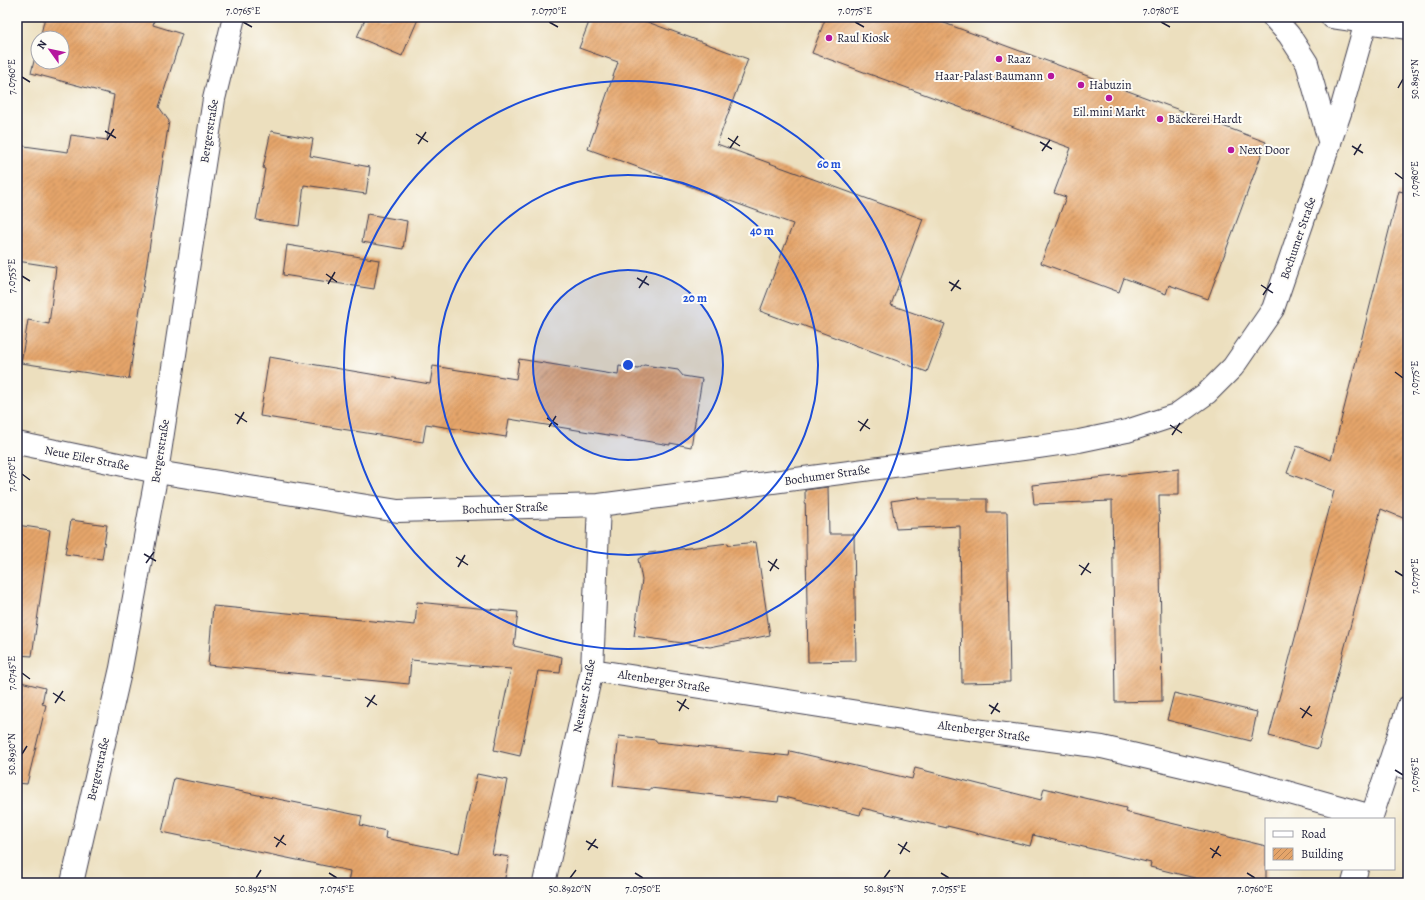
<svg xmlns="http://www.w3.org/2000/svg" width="1425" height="900" font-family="Alegreya,serif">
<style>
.building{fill:url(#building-hatch)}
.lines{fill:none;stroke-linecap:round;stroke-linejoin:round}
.street-casing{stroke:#403e4f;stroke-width:24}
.secondary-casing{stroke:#403e4f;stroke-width:24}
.primary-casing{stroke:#403e4f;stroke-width:24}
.street{stroke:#fff;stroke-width:22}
.secondary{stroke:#fff;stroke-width:22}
.primary{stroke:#fff;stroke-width:22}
.ticks{fill:none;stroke:#22223b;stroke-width:1.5}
.ring{fill:none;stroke:#1d4ed8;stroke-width:2}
.poi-dot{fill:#b5179e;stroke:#fdfcf7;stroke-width:1.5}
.labels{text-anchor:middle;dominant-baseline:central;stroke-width:4;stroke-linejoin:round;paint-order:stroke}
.poi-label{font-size:12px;fill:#22223b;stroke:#fdfcf7;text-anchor:start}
.street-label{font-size:12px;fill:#22223b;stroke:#fdfcf7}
.centre{fill:#1d4ed8;stroke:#fdfcf7;stroke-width:2}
.ring-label{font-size:12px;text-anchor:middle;font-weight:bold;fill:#1d4ed8;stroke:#fdfcf7;stroke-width:4;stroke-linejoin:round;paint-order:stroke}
.neatline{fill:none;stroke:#22223b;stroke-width:1.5}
.ticks-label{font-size:10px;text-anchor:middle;fill:#22223b}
</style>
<defs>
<pattern id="building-hatch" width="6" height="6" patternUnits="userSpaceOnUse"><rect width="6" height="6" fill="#e5a56a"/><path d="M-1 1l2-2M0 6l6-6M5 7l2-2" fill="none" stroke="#b98658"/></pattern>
</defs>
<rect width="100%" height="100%" fill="#fdfcf7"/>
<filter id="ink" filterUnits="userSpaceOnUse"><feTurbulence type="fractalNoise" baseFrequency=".025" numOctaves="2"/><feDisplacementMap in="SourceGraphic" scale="8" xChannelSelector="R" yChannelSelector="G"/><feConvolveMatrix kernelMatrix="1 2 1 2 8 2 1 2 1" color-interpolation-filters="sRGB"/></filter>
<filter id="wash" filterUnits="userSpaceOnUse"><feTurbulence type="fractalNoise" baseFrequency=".012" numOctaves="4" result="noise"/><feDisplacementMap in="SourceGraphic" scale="16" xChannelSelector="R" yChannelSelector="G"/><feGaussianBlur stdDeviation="0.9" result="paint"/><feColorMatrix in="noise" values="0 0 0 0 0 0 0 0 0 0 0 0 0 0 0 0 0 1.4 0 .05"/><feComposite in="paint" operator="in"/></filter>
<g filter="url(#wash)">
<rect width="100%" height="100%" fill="#ecdfbe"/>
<g id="blocks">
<path class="building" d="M 45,17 L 155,17 L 153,25 L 182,34 L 159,107 L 169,121 L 129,379 L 21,363 L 28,320 L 49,324 L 56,267 L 17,261 L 17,145 L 68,152 L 71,135 L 107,140 L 114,95 L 31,73 L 38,45 L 38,62 L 62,62 L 62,38 L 40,38 Z
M 366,17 L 419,17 L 402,56 L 357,37 Z
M 591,17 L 634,17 L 748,59 L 717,144 L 923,219 L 891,305 L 945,324 L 927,372 L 799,324 L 798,325 L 760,311 L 793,224 L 588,149 L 618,62 L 579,48 Z
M 826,17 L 928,17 L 1266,142 L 1208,299 L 1169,285 L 1166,294 L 1124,278 L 1119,292 L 1041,263 L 1066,197 L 1054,193 L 1071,148 L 812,53 Z
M 271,131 L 313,139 L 310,156 L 370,167 L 366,194 L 304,185 L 299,226 L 256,220 L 265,169 L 263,168 Z
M 1399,191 L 1408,193 L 1408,520 L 1381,509 L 1318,749 L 1269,736 L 1334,491 L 1287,473 L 1297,446 L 1331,460 Z
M 367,214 L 407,221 L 403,249 L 362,242 Z
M 287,245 L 379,260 L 374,289 L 283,275 Z
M 269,357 L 430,384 L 433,366 L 516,379 L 519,359 L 618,375 L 619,366 L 638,369 L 644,365 L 678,370 L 683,376 L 702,379 L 691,447 L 670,443 L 670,445 L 509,419 L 506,437 L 426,424 L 423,442 L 260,416 Z
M 1179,469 L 1179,495 L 1159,495 L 1162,701 L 1115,702 L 1112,501 L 1034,504 L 1032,485 Z
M 828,487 L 829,534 L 854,534 L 856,661 L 808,662 L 805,490 Z
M 919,497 L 919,499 L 987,499 L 987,512 L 1007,512 L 1010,682 L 962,683 L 960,526 L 896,529 L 891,501 Z
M 71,520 L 107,525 L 102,559 L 65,554 Z
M 17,525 L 50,530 L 32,656 L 17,655 Z
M 756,542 L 770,635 L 710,647 L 634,636 L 642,580 L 638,559 L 649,553 L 728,543 L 729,545 Z
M 417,602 L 518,612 L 514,646 L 562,657 L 560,673 L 538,671 L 520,756 L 494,750 L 511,669 L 411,660 L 409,684 L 208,665 L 213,606 L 415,625 Z
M 17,681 L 45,688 L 42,704 L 46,705 L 27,784 L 17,783 Z
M 1174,693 L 1257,712 L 1251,741 L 1167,720 Z
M 619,736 L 656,740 L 656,742 L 789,756 L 790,751 L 912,779 L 915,768 L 1041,800 L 1044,788 L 1126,808 L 1125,812 L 1266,846 L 1266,883 L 1215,883 L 1150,867 L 1151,863 L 1033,835 L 1030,846 L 947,826 L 947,828 L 862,808 L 860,815 L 779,796 L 778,802 L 650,788 L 650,790 L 613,786 Z
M 477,774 L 507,780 L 492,854 L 509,857 L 504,883 L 348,883 L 350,871 L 162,832 L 174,778 L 362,816 L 360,825 L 386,831 L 385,838 L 459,853 Z"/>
</g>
</g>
<g filter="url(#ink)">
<use href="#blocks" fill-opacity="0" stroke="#403e4f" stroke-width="1"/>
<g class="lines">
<g class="street-casing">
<path id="street" d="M 1273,17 L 1289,35 L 1307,63 L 1330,144
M 17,443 L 157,472 L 398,511 L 599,505 L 1038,447 L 1079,441 L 1127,431 L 1176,415 L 1207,393 L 1233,367 L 1273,309 L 1341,110 L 1366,22
M 592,670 L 947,726 L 1102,747 L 1247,781 L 1372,816
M 1389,763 L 1408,768
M 1371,819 L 1408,707
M 544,883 L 592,670 L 599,505
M 1353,883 L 1357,869"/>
</g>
<g class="secondary-casing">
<path id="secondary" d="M 72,883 L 121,668 L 157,472 L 214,99 L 234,17"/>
</g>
<g class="primary-casing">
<path id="primary" d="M 1332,17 L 1408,28"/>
</g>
<use href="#street" class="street"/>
<use href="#secondary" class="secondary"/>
<use href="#primary" class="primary"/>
</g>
</g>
<path class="ticks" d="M 243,22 L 252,27M 549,22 L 558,27M 855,22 L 864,27M 1161,22 L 1170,27M 22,77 L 30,82M 1398,88 L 1403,79M 105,131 L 116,138M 416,134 L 428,142M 728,138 L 740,146M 107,140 L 114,129M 1040,142 L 1052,149M 418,144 L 426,132M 1352,146 L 1363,153M 730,148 L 738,136M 1042,151 L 1050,140M 1354,155 L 1361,144M 1395,173 L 1403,179M 326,274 L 337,282M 22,276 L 30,281M 637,278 L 649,285M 949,282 L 961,289M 328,284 L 335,272M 1261,285 L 1273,293M 639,288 L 647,276M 951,291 L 959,280M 1263,295 L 1271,283M 1395,372 L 1403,378M 235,414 L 247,422M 547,418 L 558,425M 858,421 L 870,429M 237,424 L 244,412M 1170,425 L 1182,433M 549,427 L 556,416M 860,431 L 868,419M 1172,435 L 1180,423M 22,474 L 30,480M 144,554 L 156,561M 456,557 L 468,565M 768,561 L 779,569M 146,563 L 154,552M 1079,565 L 1091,573M 458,567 L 465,555M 770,571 L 777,559M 1395,571 L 1403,576M 1081,575 L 1089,563M 22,673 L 30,679M 53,693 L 65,701M 365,697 L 377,705M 677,701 L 689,709M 55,703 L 63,691M 989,705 L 1000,712M 367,707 L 375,695M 1300,708 L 1312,716M 679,711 L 686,699M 991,714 L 998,703M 1302,718 L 1310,706M 22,754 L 27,746M 1395,770 L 1403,775M 274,837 L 286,845M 586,841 L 598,848M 898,844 L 910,852M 276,847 L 284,835M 1210,848 L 1221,856M 588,850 L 596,839M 900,854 L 907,842M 1212,858 L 1219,846M 329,873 L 337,878M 635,873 L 643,878M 941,873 L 949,878M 1247,873 L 1255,878M 256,878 L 261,870M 570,878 L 576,870M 884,878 L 890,870"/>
<circle cx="628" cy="365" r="95" fill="#1d4ed8" fill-opacity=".12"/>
<g class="ring">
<circle cx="628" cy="365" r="95"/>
<circle cx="628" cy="365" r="190"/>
<circle cx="628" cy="365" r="284"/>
</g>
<g class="poi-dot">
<circle cx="829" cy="38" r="4"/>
<circle cx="999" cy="59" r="4"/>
<circle cx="1051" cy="76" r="4"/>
<circle cx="1081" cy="85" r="4"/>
<circle cx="1109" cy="98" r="4"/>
<circle cx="1160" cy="119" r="4"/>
<circle cx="1231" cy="150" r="4"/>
</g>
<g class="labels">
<g class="poi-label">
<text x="837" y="38">Raul Kiosk</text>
<text x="1007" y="59">Raaz</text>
<text x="1043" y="76" text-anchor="end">Haar-Palast Baumann</text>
<text x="1089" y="85">Habuzin</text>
<text x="1109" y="112" text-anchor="middle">Eil.mini Markt</text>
<text x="1168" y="119">Bäckerei Hardt</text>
<text x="1239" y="150">Next Door</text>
</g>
<g class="street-label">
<text transform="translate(209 131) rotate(-81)">Bergerstraße</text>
<text transform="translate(1298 238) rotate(-71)">Bochumer Straße</text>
<text transform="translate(160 451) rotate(-81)">Bergerstraße</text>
<text transform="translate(87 458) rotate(11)">Neue Eiler Straße</text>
<text transform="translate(827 475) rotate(-8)">Bochumer Straße</text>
<text transform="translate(505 508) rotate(-2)">Bochumer Straße</text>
<text transform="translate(664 681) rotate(9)">Altenberger Straße</text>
<text transform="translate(584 696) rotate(-79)">Neusser Straße</text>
<text transform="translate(984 731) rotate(8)">Altenberger Straße</text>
<text transform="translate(98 769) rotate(-77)">Bergerstraße</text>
</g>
</g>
<circle cx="628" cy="365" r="6" class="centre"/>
<g class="ring-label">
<text x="829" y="168">60 m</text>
<text x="762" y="235">40 m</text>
<text x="695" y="302">20 m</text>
</g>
<rect width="1425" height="900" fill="none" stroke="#fdfcf7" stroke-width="44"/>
<rect x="1265" y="818" width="130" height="52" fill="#fdfcf7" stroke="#a5a5ac"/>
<rect x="1273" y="831" width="20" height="6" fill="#ffffff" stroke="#a5a5ac"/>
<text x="1301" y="838" font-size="12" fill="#22223b">Road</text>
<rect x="1273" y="848" width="20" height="12" fill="url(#building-hatch)" stroke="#a5a5ac"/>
<text x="1301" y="858" font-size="12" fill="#22223b">Building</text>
<g transform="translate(50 50) rotate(303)"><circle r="19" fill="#fdfcf7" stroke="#a5a5ac"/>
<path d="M0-3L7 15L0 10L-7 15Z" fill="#b5179e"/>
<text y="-6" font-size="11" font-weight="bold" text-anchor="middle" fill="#22223b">N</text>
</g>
<rect x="22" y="22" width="1381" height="856" class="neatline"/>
<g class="ticks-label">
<text x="243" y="14">7.0765°E</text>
<text x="549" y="14">7.0770°E</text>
<text x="855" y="14">7.0775°E</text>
<text x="1161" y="14">7.0780°E</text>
<text transform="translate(11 77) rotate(-90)" y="4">7.0760°E</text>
<text transform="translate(1414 79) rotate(-90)" y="4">50.8915°N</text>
<text transform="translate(1414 179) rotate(-90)" y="4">7.0780°E</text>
<text transform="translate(11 276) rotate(-90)" y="4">7.0755°E</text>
<text transform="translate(1414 378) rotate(-90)" y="4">7.0775°E</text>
<text transform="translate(11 474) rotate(-90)" y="4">7.0750°E</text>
<text transform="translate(1414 576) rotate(-90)" y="4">7.0770°E</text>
<text transform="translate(11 673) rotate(-90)" y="4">7.0745°E</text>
<text transform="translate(11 754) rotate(-90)" y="4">50.8930°N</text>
<text transform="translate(1414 775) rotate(-90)" y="4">7.0765°E</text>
<text x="256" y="892">50.8925°N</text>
<text x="337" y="892">7.0745°E</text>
<text x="570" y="892">50.8920°N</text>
<text x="643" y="892">7.0750°E</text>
<text x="884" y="892">50.8915°N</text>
<text x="949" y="892">7.0755°E</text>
<text x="1255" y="892">7.0760°E</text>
</g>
</svg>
